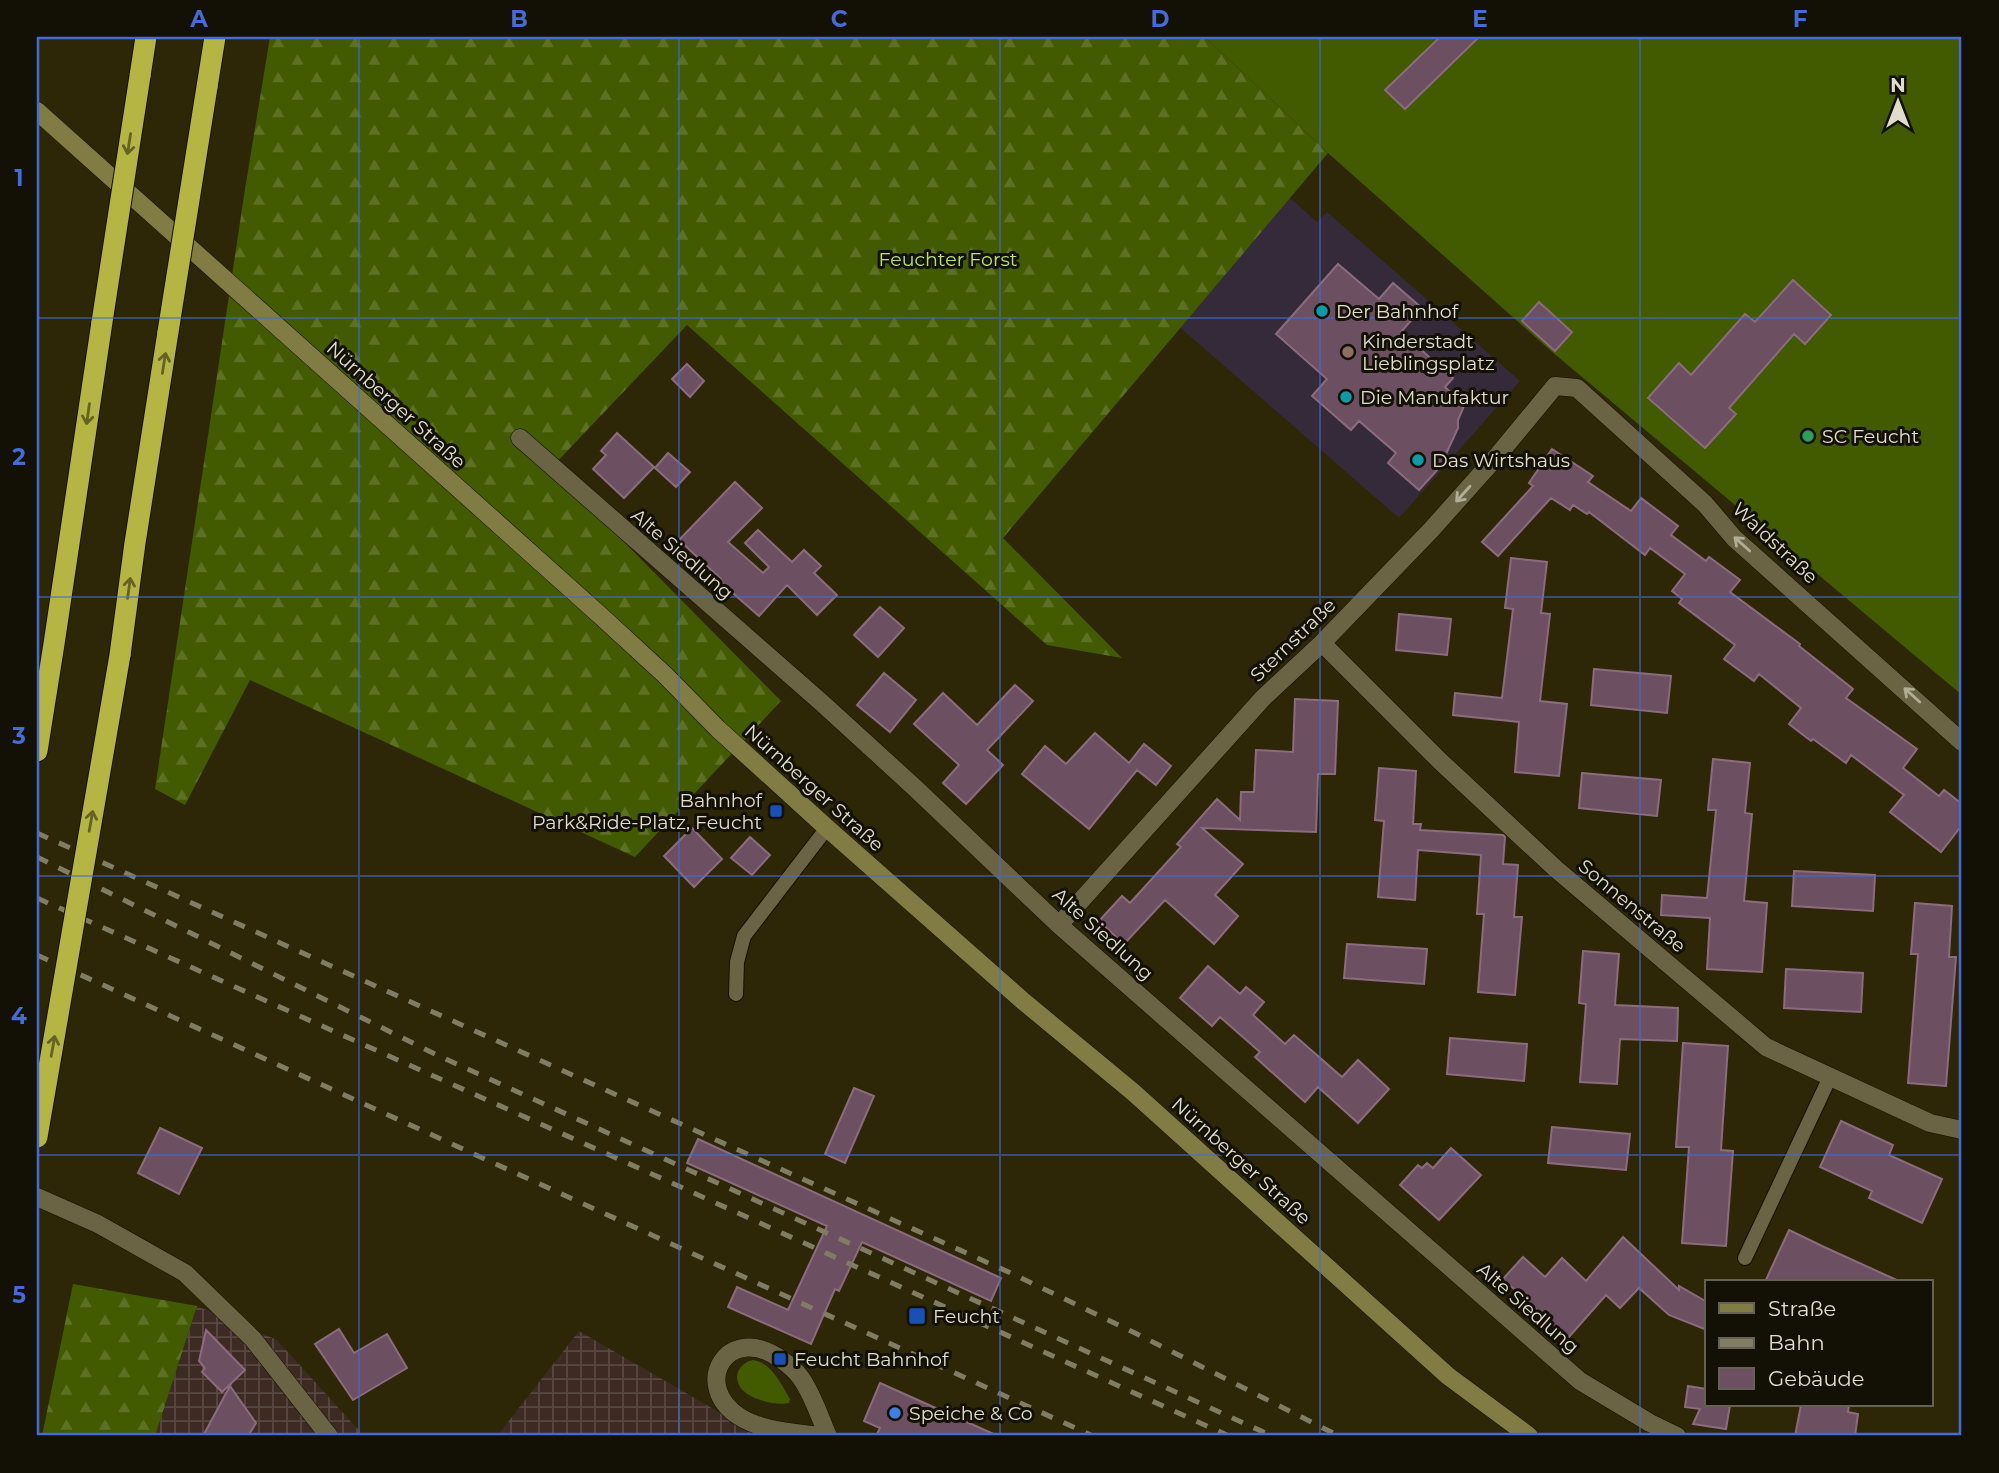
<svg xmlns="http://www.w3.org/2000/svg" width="1999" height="1473" font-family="Montserrat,sans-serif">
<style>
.industrial{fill:url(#industrial-grid)}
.education{fill:#352a39}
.grass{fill:#425a00}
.forest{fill:url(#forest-firs)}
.building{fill:#6c4f60;stroke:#8b6b7e;stroke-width:2}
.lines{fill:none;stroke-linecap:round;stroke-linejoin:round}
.service-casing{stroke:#141000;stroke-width:16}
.minor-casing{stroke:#141000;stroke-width:19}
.secondary-casing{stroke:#141000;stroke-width:19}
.motorway-casing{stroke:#141000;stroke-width:23}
.service{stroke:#6a6444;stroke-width:14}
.minor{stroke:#6a6444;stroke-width:18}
.secondary{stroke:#807c44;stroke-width:18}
.motorway{stroke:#b5b544;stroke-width:21}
.rail{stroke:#817c64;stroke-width:5;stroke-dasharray:12 12;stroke-linecap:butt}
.motorway-bridge-casing{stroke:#141000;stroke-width:23;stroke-linecap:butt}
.motorway-bridge{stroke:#b5b544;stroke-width:21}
.oneway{stroke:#646224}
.oneway2{stroke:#b1ad96}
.grid{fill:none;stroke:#446bd6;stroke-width:2;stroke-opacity:0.55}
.culture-dot{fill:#0f9aa8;stroke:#131005;stroke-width:2.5}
.education-dot{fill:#8d6e63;stroke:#131005;stroke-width:2.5}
.leisure-dot{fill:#2e9e5b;stroke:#131005;stroke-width:2.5}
.transit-dot{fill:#1a4fb4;stroke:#131005;stroke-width:2.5}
.shop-dot{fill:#3f7fe0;stroke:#131005;stroke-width:2.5}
.labels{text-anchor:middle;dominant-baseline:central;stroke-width:6;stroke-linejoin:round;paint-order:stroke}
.park-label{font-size:19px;fill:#b9e26b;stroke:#131005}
.poi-label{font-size:19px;fill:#e1ddcc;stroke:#131005;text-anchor:start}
.street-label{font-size:19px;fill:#e1ddcc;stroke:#131005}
.neatline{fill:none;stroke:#446bd6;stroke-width:2.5}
.grid-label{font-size:23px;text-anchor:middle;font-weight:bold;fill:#446bd6}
</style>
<defs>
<pattern id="industrial-grid" width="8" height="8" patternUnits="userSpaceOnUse" patternTransform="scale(1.75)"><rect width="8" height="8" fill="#3c2a23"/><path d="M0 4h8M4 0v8" fill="none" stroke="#584842"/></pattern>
<pattern id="forest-firs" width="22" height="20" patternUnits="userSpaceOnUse" patternTransform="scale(1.75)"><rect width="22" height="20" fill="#425a00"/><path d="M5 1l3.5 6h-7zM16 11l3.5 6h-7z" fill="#5d7124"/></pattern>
</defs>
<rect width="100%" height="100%" fill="#2d2708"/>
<path class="industrial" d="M 197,1306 L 277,1340 L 364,1436 L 155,1436 Z
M 579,1331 L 760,1436 L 497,1436 Z"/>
<path class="education" d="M 1288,196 L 1317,222 L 1327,212 L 1520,381 L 1399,518 L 1176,324 Z"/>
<path class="grass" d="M 1205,37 L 1962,37 L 1962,695 L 1551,351 L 1328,153 Z
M 753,1360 C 772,1363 781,1384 790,1399 L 789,1403 C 778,1406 755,1400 746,1393 C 731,1382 736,1364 753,1360 Z"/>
<path class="forest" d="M 270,37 L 1205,37 L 1328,153 L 1003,538 L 1122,658 L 1047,645 L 687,325 L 551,468 L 781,701 L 635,857 L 250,680 L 185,805 L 155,789 L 245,189 Z
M 73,1284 L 197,1306 L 155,1436 L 42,1436 Z"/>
<path class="building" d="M 1440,37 L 1479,37 L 1405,109 L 1385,90 Z
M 1338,264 L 1379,299 L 1393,283 L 1422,308 L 1401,332 L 1453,378 L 1445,387 L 1464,406 L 1458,420 L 1458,428 L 1446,454 L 1449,457 L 1419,490 L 1388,463 L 1396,453 L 1359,421 L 1351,430 L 1312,396 L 1327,379 L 1276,334 Z
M 1793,280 L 1831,315 L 1805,344 L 1794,334 L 1729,408 L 1736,414 L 1705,448 L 1648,398 L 1679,363 L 1691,375 L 1745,314 L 1755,322 Z
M 1539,302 L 1572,332 L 1555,351 L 1522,321 Z
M 687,364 L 704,381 L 690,397 L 672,379 Z
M 617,433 L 654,467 L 624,498 L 593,469 L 606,455 L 601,451 Z
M 1552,449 L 1593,476 L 1588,482 L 1631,511 L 1641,498 L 1678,526 L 1671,535 L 1706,561 L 1709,557 L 1740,580 L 1730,592 L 1800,644 L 1799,646 L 1853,689 L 1846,698 L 1917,749 L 1903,768 L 1939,796 L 1944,790 L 1962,804 L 1962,825 L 1941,852 L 1890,812 L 1904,795 L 1851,755 L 1846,763 L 1813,739 L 1811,741 L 1789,724 L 1801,708 L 1759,674 L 1754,681 L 1724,659 L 1735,645 L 1679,603 L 1682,599 L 1672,591 L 1685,574 L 1650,548 L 1645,555 L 1589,512 L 1587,514 L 1573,505 L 1570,510 L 1551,498 L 1498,556 L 1482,542 L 1533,486 L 1529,483 Z
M 668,453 L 690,472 L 676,487 L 655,468 Z
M 735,482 L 762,508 L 728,542 L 763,573 L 769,567 L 745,543 L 758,530 L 792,562 L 804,550 L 821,566 L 814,573 L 837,595 L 817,615 L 787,585 L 759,616 L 719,581 L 721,579 L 679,540 Z
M 1511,558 L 1547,562 L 1541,613 L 1550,614 L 1540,701 L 1567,704 L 1559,776 L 1515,772 L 1519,722 L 1453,715 L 1455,693 L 1502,698 L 1513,609 L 1505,608 Z
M 880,607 L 904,628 L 878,657 L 854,635 Z
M 1399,614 L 1451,619 L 1447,655 L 1396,650 Z
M 1594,669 L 1671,676 L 1667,713 L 1591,705 Z
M 884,673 L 916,700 L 890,732 L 857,705 Z
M 1015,685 L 1033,701 L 987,750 L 1003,765 L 966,804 L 943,783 L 959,765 L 914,724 L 943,693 L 977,725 Z
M 1295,699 L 1338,701 L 1335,774 L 1318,774 L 1316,832 L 1202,828 L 1243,864 L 1215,895 L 1238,916 L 1214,944 L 1165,900 L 1124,944 L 1099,921 L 1122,896 L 1130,903 L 1181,847 L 1177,844 L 1217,799 L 1240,820 L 1241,792 L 1254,792 L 1256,750 L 1293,752 Z
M 1095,733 L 1129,763 L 1144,744 L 1171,766 L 1156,785 L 1137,770 L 1089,829 L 1022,774 L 1045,746 L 1066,764 Z
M 1713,759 L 1750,763 L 1745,813 L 1752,814 L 1744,901 L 1767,903 L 1762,972 L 1707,969 L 1710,918 L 1661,915 L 1662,895 L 1707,898 L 1716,810 L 1708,810 Z
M 1379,768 L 1416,771 L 1413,824 L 1421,824 L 1420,830 L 1503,835 L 1505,837 L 1503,864 L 1518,865 L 1514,917 L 1522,917 L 1515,995 L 1478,992 L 1484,914 L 1477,914 L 1481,855 L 1418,850 L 1415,900 L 1378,897 L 1384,821 L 1375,820 Z
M 1582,773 L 1661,780 L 1657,816 L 1579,808 Z
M 692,828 L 722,859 L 694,887 L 664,856 Z
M 750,837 L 770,855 L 752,875 L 731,858 Z
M 1794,871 L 1875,875 L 1873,911 L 1792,906 Z
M 1915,903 L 1952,906 L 1949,957 L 1956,957 L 1946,1086 L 1908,1083 L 1918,954 L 1911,954 Z
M 1347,944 L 1427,949 L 1424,984 L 1344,978 Z
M 1583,951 L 1619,954 L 1615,1005 L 1678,1008 L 1677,1041 L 1620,1039 L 1617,1084 L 1580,1082 L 1586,1004 L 1579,1003 Z
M 1208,966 L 1240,994 L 1246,987 L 1264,1002 L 1253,1015 L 1285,1044 L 1294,1035 L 1342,1077 L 1358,1060 L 1389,1089 L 1358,1123 L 1318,1087 L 1305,1102 L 1255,1057 L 1260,1052 L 1220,1017 L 1212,1026 L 1180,998 Z
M 1786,969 L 1863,973 L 1861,1012 L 1784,1008 Z
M 1450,1038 L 1527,1044 L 1524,1081 L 1447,1074 Z
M 1683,1043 L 1728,1046 L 1721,1150 L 1733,1151 L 1726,1246 L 1682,1243 L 1689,1147 L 1676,1147 Z
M 854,1088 L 874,1096 L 845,1163 L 825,1154 Z
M 1841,1121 L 1893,1145 L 1889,1155 L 1942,1179 L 1922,1223 L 1869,1198 L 1872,1191 L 1820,1167 Z
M 1552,1127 L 1630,1134 L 1626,1170 L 1548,1163 Z
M 160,1128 L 202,1148 L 179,1194 L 138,1173 Z
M 698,1139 L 1001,1278 L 991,1301 L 862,1242 L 839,1291 L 835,1289 L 811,1344 L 728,1307 L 737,1287 L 788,1310 L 827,1226 L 687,1163 Z
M 1451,1148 L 1481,1175 L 1439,1220 L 1400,1185 L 1418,1165 L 1422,1168 L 1427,1163 L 1433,1168 Z
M 1789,1230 L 1822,1246 L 1901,1282 L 1765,1282 Z
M 1623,1237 L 1679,1290 L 1679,1286 L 1707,1302 L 1707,1330 L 1669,1315 L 1639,1288 L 1620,1308 L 1606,1295 L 1568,1338 L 1503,1279 L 1523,1257 L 1545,1277 L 1562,1258 L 1586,1281 Z
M 339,1329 L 354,1353 L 387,1334 L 407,1368 L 353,1400 L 315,1344 Z
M 206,1330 L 245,1370 L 222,1392 L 202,1372 L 205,1368 L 199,1361 Z
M 880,1383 L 998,1436 L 876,1436 L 880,1428 L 864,1421 Z
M 230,1386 L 256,1423 L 248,1436 L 203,1436 Z
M 1688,1386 L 1707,1389 L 1707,1405 L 1730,1405 L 1726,1429 L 1693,1424 L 1700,1409 L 1685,1407 Z
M 1801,1405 L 1849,1405 L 1848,1412 L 1858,1414 L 1855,1436 L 1795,1436 Z"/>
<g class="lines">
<g class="service-casing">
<path id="service" d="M 736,994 L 737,962 L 744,936 L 827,828
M 1745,1258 L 1830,1077"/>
</g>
<g class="minor-casing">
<path id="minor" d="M 520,438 L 822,703 L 914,787 L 1059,925 L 1580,1381 L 1650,1423 L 1677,1436
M 1322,643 L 1441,762 L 1556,869 L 1766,1047 L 1930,1123 L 1962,1130
M 1059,925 L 1263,698 L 1322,643 L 1431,530 L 1498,455 L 1555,386 L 1577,388 L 1705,504 L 1734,538 L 1962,742
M 37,1197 L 98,1224 L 185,1273 L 253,1339 L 329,1436
M 818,1436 C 793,1432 762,1431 740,1417 C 690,1386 727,1320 782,1360 C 789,1365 796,1371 801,1378 C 813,1395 820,1418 828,1436"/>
</g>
<g class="secondary-casing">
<path id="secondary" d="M 37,111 L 602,617 L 665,675 L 718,729 L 827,828 L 1023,1001 L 1133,1092 L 1448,1376 L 1529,1436"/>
</g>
<g class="motorway-casing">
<path id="motorway" d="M 140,76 L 146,37
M 207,87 L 215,37
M 120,655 L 135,543 L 168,332
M 37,751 L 54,644 L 102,322"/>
</g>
<use href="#service" class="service"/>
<use href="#minor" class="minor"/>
<use href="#secondary" class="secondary"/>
<use href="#motorway" class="motorway"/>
<path class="rail" d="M 37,833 L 1015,1275 L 1135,1333 L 1339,1436
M 37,857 L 439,1056 L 1272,1436
M 37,898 L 663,1179 L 1229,1436
M 37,955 L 1093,1436"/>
<g class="motorway-bridge-casing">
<path id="motorway-bridge" d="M 102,322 L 140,76
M 168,332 L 207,87
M 37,1137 L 120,655"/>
</g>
<use href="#motorway-bridge" class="motorway-bridge"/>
</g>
<defs><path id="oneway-shaft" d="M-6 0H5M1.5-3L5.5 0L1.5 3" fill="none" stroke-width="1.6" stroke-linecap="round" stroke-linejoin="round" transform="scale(1.75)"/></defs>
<g class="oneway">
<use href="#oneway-shaft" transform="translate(129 144) rotate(99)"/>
<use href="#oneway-shaft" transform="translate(164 363) rotate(-81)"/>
<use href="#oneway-shaft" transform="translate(88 414) rotate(98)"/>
<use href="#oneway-shaft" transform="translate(129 588) rotate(-82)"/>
<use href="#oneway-shaft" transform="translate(91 821) rotate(-80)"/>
<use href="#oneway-shaft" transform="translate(53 1046) rotate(-80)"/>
</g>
<g class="oneway2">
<use href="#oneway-shaft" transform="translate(1463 494) rotate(132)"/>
<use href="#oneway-shaft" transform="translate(1742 544) rotate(-138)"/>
<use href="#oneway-shaft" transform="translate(1912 695) rotate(-138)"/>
</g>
<path class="grid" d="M 359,37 L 359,1436M 679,37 L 679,1436M 1000,37 L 1000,1436M 1320,37 L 1320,1436M 1640,37 L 1640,1436M 37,318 L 1962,318M 37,597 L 1962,597M 37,876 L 1962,876M 37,1155 L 1962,1155"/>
<g class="culture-dot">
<circle cx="1322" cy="311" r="7"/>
<circle cx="1346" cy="397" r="7"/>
<circle cx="1418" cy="460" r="7"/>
</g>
<circle class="education-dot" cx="1348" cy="352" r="7"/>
<circle class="leisure-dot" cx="1808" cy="436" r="7"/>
<g class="transit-dot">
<rect x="769" y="804" width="14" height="14" rx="3.5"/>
<rect x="908" y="1307" width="18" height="18" rx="3.5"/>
<rect x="773" y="1352" width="14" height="14" rx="3.5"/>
</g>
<circle class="shop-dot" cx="895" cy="1413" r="7"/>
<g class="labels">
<g class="park-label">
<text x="948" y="259">Feuchter Forst</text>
</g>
<g class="poi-label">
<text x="1336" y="311">Der Bahnhof</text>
<text x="1362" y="341">Kinderstadt<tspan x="1362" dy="22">Lieblingsplatz</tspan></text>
<text x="1360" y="397">Die Manufaktur</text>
<text x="1822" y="436">SC Feucht</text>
<text x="1432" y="460">Das Wirtshaus</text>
<text x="762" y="800" text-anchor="end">Bahnhof<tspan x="762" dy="22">Park&amp;Ride-Platz, Feucht</tspan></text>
<text x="933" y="1316">Feucht</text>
<text x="794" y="1359">Feucht Bahnhof</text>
<text x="909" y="1413">Speiche &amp; Co</text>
</g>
<g class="street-label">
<text transform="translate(396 405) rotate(42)">Nürnberger Straße</text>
<text transform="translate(1775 543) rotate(43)">Waldstraße</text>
<text transform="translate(682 554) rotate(41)">Alte Siedlung</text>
<text transform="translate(1293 640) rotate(-44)">Sternstraße</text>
<text transform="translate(814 788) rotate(42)">Nürnberger Straße</text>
<text transform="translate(1632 906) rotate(40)">Sonnenstraße</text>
<text transform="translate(1103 934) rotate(42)">Alte Siedlung</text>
<text transform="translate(1241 1161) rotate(42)">Nürnberger Straße</text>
<text transform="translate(1528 1308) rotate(41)">Alte Siedlung</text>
</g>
</g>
<rect width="1999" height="1473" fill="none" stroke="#131005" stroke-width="77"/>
<rect x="1705" y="1280" width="228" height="126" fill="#131005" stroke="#656255" stroke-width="2"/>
<rect x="1719" y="1303" width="35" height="10" fill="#807c44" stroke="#656255" stroke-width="2"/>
<text x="1768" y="1316" font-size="21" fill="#e1ddcc">Straße</text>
<rect x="1719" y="1338" width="35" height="10" fill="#817c64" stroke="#656255" stroke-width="2"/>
<text x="1768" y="1350" font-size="21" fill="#e1ddcc">Bahn</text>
<rect x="1719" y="1368" width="35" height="21" fill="#6c4f60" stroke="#656255" stroke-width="2"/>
<text x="1768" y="1386" font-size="21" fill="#e1ddcc">Gebäude</text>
<g transform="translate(1898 102)" stroke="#131005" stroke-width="5" paint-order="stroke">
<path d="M0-5L12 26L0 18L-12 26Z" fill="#e1ddcc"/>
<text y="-10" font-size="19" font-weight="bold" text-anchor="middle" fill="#e1ddcc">N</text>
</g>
<rect x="38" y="38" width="1922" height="1396" class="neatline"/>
<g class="grid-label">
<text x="199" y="27">A</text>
<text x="519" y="27">B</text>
<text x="839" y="27">C</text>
<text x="1160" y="27">D</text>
<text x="1480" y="27">E</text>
<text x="1800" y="27">F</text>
<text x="19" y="186">1</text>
<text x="19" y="465">2</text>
<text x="19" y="744">3</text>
<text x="19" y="1024">4</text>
<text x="19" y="1303">5</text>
</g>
</svg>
